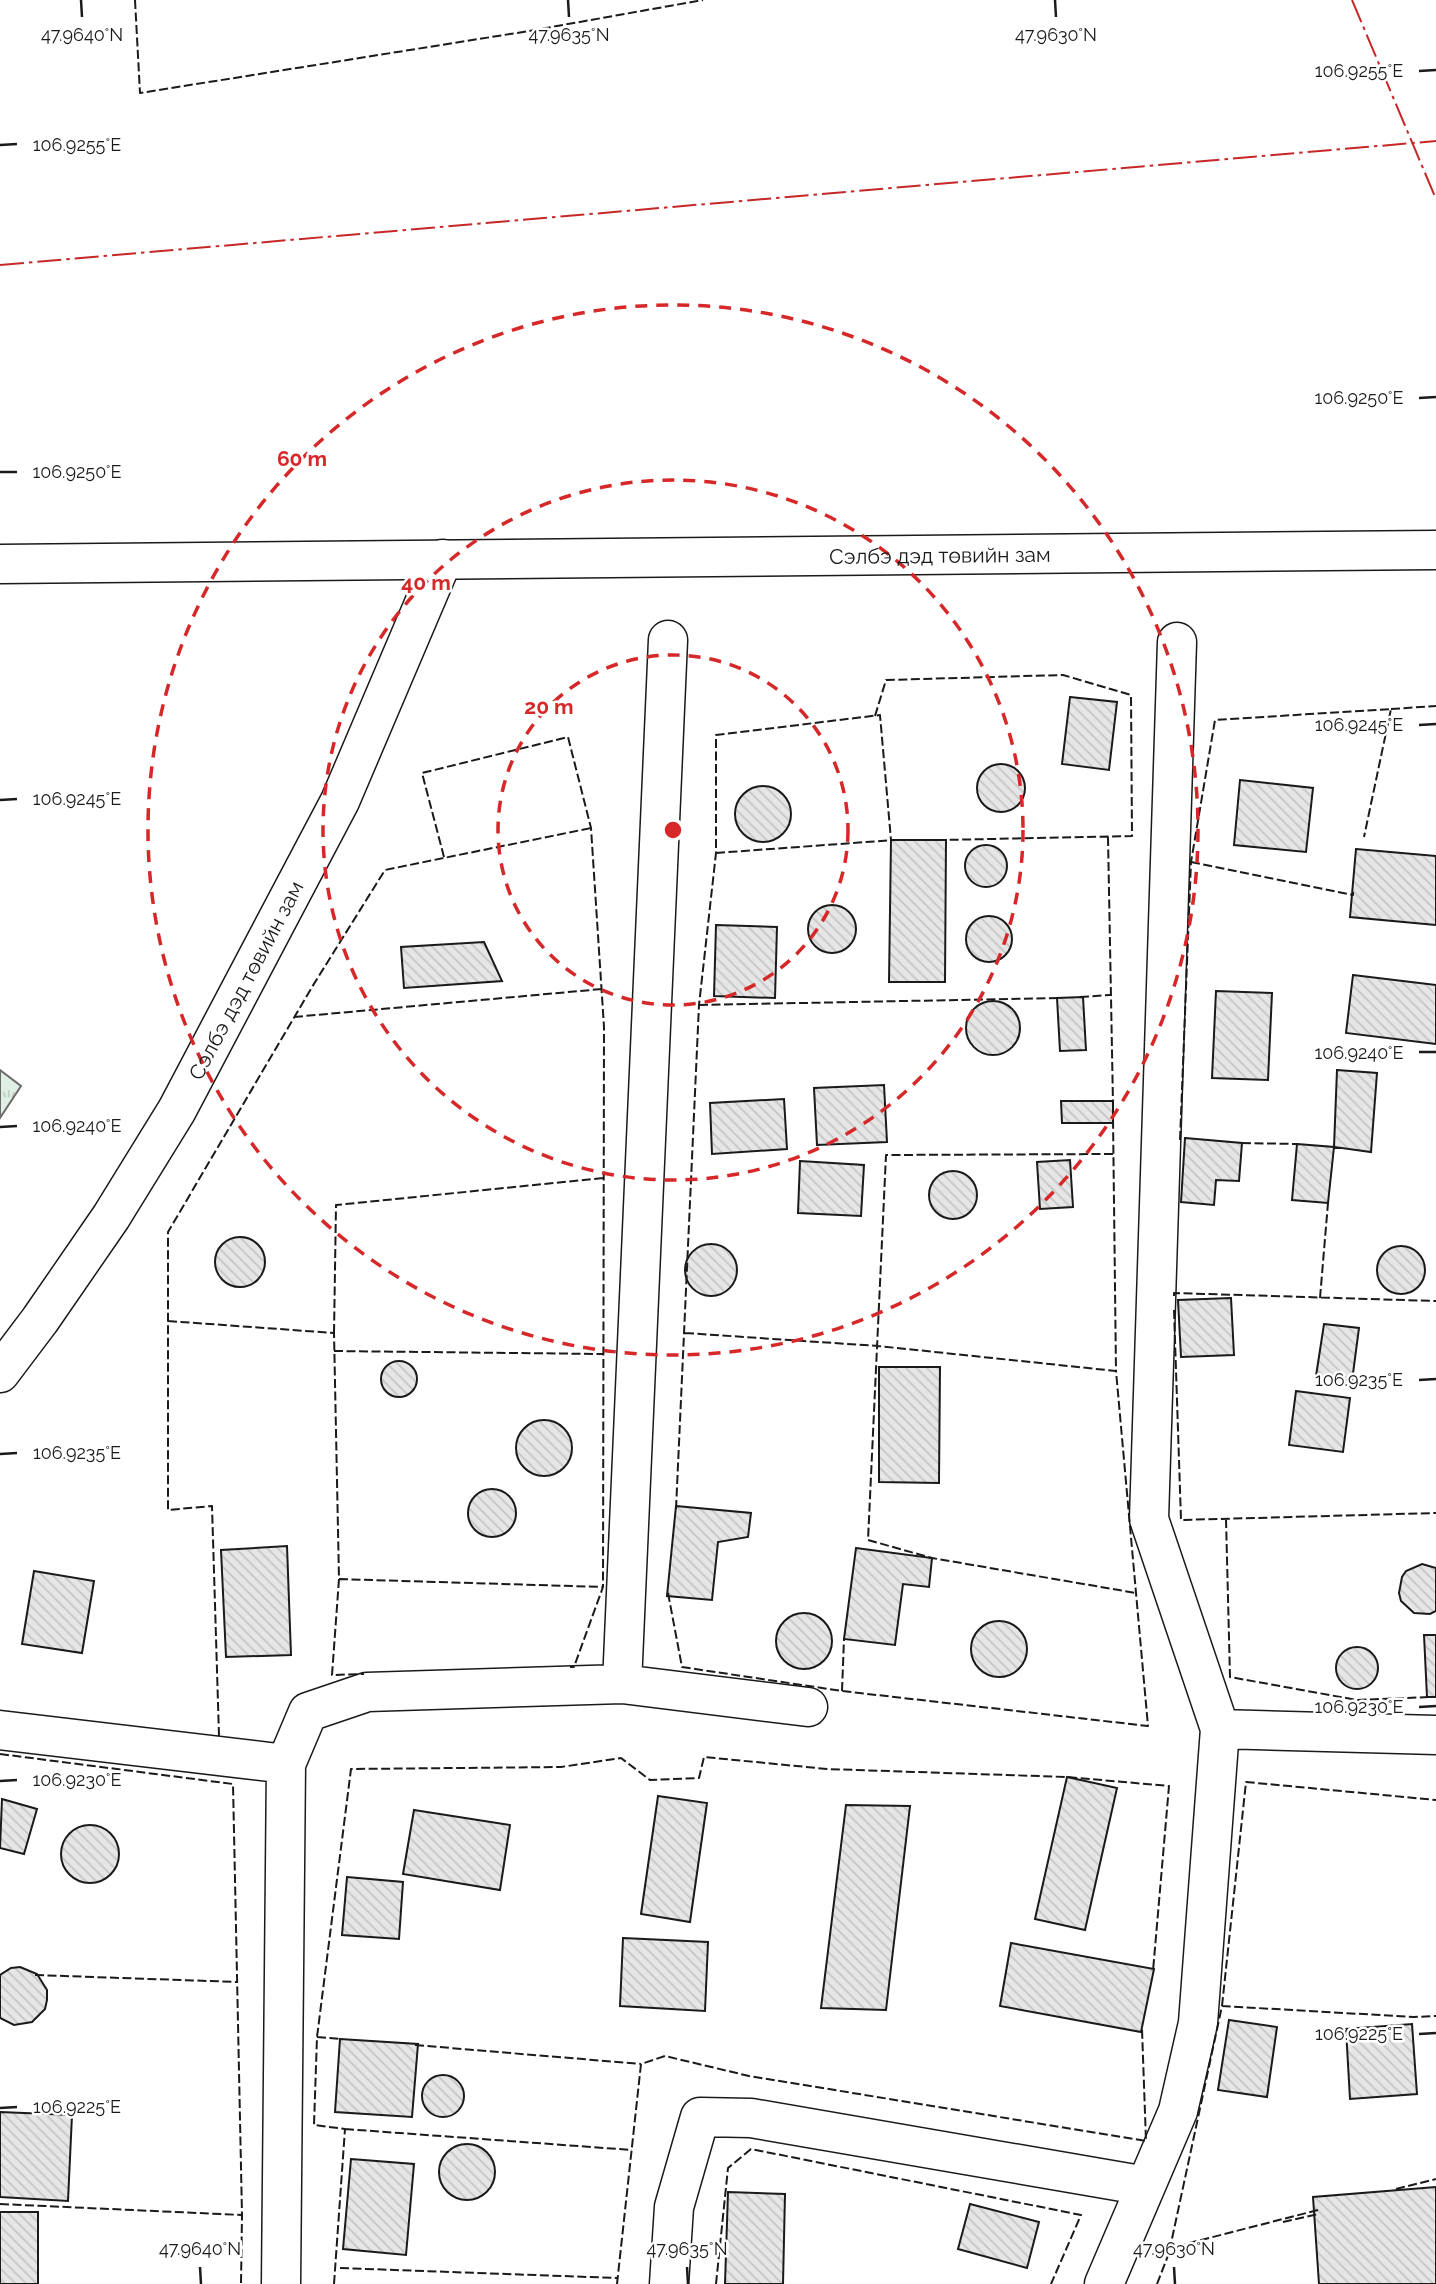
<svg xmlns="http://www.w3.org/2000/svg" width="1436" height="2284" font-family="Raleway,sans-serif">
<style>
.park{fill:url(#park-tufts);stroke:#6a6a6a;stroke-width:2}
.building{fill:url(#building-back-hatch);stroke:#1a1a1a;stroke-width:2}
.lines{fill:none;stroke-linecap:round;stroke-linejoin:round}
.street-casing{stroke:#1a1a1a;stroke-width:41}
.secondary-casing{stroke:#1a1a1a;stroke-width:41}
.street{stroke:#fff;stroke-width:38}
.secondary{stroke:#fff;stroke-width:38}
.fence{stroke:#1a1a1a;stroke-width:2;stroke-dasharray:9 3.5;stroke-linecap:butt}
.power{stroke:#c62828;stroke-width:2;stroke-dasharray:24 5 3.5 5;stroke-linecap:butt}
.ticks{fill:none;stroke:#1a1a1a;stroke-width:2.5}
.ring{fill:none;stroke:#d62828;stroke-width:3.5;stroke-dasharray:12 9}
.labels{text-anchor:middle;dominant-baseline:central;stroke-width:5;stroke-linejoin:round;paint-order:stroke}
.street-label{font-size:21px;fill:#1a1a1a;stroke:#fff}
.ticks-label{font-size:18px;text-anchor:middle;fill:#1a1a1a;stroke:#fff;stroke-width:5;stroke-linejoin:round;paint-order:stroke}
.centre{fill:#d62828;stroke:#fff;stroke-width:3.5}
.ring-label{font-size:21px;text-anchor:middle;font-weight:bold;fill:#d62828;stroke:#fff;stroke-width:5;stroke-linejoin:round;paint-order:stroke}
</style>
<defs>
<pattern id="park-tufts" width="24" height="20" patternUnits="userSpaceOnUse" patternTransform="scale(1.75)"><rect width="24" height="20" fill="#e0efe3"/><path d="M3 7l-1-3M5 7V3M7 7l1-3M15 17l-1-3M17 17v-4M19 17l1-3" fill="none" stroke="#c0ccc2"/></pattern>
<pattern id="building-back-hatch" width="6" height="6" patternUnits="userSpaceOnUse" patternTransform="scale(1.75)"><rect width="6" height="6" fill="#e6e6e6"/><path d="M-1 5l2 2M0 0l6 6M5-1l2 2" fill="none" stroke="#c5c5c5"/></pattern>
</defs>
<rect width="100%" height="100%" fill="#fff"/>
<path class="park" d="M 0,1070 L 21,1086 L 0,1118 Z"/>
<path class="building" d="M 1070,697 L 1117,702 L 1109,770 L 1062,764 Z
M977 788a24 24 0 1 1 48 0a24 24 0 1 1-48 0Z
M 1240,780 L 1313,788 L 1306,852 L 1234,845 Z
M735 814a28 28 0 1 1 56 0a28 28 0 1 1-56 0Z
M 891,840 L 946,840 L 945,982 L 889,982 Z
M965 866a21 21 0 1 1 42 0a21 21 0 1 1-42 0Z
M 1356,849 L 1436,856 L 1436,925 L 1350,917 Z
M808 929a24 24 0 1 1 48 0a24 24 0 1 1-48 0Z
M966 939a23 23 0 1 1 46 0a23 23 0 1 1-46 0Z
M 716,925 L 777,927 L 775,998 L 714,996 Z
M 484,942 L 502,981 L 404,988 L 401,947 Z
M 1353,975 L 1436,985 L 1436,1044 L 1346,1033 Z
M 1216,991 L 1272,993 L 1268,1080 L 1212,1078 Z
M 1083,997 L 1086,1050 L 1060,1051 L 1057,998 Z
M966 1028a27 27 0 1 1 54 0a27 27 0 1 1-54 0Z
M 1337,1070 L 1377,1073 L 1371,1152 L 1334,1147 Z
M 884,1085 L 887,1142 L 817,1145 L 814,1088 Z
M 784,1099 L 787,1149 L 712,1154 L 710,1103 Z
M 1061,1101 L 1113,1101 L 1113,1123 L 1062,1123 Z
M 1185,1138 L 1242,1143 L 1239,1181 L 1216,1180 L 1214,1205 L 1181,1202 Z
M 1297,1144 L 1334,1147 L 1328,1203 L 1292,1200 Z
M 1070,1160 L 1073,1207 L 1040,1209 L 1037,1162 Z
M 800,1161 L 864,1165 L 861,1216 L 798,1213 Z
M929 1195a24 24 0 1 1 48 0a24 24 0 1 1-48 0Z
M215 1262a25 25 0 1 1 50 0a25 25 0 1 1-50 0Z
M685 1270a26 26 0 1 1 52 0a26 26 0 1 1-52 0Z
M1377 1270a24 24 0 1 1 48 0a24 24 0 1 1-48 0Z
M 1231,1298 L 1234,1355 L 1181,1357 L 1178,1300 Z
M 1324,1324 L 1359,1328 L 1352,1381 L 1316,1376 Z
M381 1379a18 18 0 1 1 36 0a18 18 0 1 1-36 0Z
M 879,1367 L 940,1367 L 939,1483 L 879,1482 Z
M 1296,1391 L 1350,1398 L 1343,1452 L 1289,1445 Z
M516 1448a28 28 0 1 1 56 0a28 28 0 1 1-56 0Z
M468 1513a24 24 0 1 1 48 0a24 24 0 1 1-48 0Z
M 676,1506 L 751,1513 L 748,1537 L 718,1542 L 712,1600 L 667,1596 Z
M 287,1546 L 291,1655 L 226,1657 L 221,1550 Z
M 856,1548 L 932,1558 L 929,1587 L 903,1584 L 895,1645 L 844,1639 Z
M 1422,1564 L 1436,1568 L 1436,1611 L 1430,1614 L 1414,1613 L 1401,1601 L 1399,1593 L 1402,1577 L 1406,1571 Z
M 34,1571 L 94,1581 L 82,1653 L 22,1644 Z
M776 1641a28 28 0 1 1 56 0a28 28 0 1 1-56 0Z
M971 1649a28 28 0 1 1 56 0a28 28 0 1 1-56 0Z
M 1424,1635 L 1436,1635 L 1436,1697 L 1427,1697 Z
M1336 1668a21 21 0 1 1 42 0a21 21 0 1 1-42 0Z
M 1067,1777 L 1117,1788 L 1085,1930 L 1035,1919 Z
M 658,1796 L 707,1803 L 690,1922 L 641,1914 Z
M 2,1799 L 37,1809 L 24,1854 L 0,1848 Z
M 846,1805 L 910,1806 L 886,2010 L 821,2008 Z
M 414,1810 L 510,1825 L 500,1890 L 403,1874 Z
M61 1854a29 29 0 1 1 58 0a29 29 0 1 1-58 0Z
M 347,1877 L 403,1882 L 399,1939 L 342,1935 Z
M 623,1938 L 708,1942 L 705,2011 L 620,2006 Z
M 1011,1943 L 1154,1969 L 1141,2032 L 1000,2006 Z
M 20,1967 L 37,1974 L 47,1990 L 47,2000 L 45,2009 L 32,2022 L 14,2025 L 0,2018 L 0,1975 L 11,1968 Z
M 1229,2020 L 1277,2027 L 1267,2097 L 1218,2090 Z
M 1412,2024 L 1417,2094 L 1350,2099 L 1346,2029 Z
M 340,2039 L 418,2044 L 412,2117 L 335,2112 Z
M422 2096a21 21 0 1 1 42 0a21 21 0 1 1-42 0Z
M 0,2112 L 72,2115 L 68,2201 L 0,2197 Z
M439 2172a28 28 0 1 1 56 0a28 28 0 1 1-56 0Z
M 351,2159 L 414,2164 L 406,2255 L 343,2249 Z
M 1436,2187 L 1436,2284 L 1319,2284 L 1313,2197 Z
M 728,2192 L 785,2194 L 783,2284 L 725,2284 Z
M 970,2204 L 1039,2222 L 1027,2268 L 958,2249 Z
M 0,2212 L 38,2212 L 38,2284 L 0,2284 Z"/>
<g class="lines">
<g class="street-casing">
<path id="street" d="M 1177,642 L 1149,1519 L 1220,1729 L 1436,1735
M 622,1684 L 668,640
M 0,1730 L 286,1764 L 308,1712 L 367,1692 L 622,1684 L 808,1707
M 281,2284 L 286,1764
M 669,2284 L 674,2207 L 700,2117 L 751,2118 L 1146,2186
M 1104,2284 L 1178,2111 L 1198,2023 L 1220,1729"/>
</g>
<g class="secondary-casing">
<g id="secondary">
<path id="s1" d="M 0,564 L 1436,550"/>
<path id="s2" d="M 0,1373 L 40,1320 L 111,1217 L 177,1110 L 340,801 L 443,559"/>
</g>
</g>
<use href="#street" class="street"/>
<use href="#secondary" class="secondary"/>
<path class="fence" d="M 135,0 L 140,93 L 529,31 L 703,0
M 1391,709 L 1436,706
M 875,716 L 886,680 L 1063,675 L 1131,695 L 1132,836 L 943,840
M 1108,837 L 1113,1104
M 716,853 L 894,840
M 444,857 L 422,773 L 568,737 L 591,828 L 604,1027 L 603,1587 L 574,1667 L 570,1667
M 1191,862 L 1353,895 L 1353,892
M 1080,997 L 1110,995
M 699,1005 L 1059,998
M 294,1017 L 602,989
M 1180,1140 L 1191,862 L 1215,720 L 1391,709 L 1364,837
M 1242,1143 L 1297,1144
M 1113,1154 L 886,1155 L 868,1540 L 932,1558 L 1136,1593
M 1174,1296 L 1174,1293 L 1436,1301
M 1320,1298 L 1328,1203
M 1174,1310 L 1181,1520 L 1436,1513
M 168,1321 L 334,1333 L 339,1579 L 332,1675 L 364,1674
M 334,1333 L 336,1205 L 604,1178
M 685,1333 L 878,1346 L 1116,1371 L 1113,1118
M 334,1351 L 603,1354
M 676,1509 L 699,1005 L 716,853 L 716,735 L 880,715 L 891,840
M 1226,1519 L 1230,1677 L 1357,1700 L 1429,1697
M 339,1579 L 603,1587
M 668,1593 L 682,1667 L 842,1691 L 1148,1726 L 1116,1371
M 842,1691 L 844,1639
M 219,1736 L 212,1506 L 168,1510 L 168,1232 L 312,987 L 385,870 L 591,828
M 0,1754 L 233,1784 L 242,2215 L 241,2284
M 35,1975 L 238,1982
M 1222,2006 L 1246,1782 L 1436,1800
M 317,2037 L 342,2039
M 415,2045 L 641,2064
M 345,2129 L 632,2150
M 1396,2189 L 1436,2179
M 0,2204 L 242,2215
M 1318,2210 L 1170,2248 L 1222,2006 L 1414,2017 L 1436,2016
M 1283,2222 L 1318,2214
M 340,2268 L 617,2278
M 334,2284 L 345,2129 L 314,2125 L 317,2037 L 351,1769 L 561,1767 L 621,1758 L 650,1780 L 699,1778 L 704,1757 L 827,1769 L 1067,1777 L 1169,1786 L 1153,1971
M 617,2284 L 641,2064 L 665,2056 L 749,2076 L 1146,2141 L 1142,2029
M 716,2284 L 728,2168 L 751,2149 L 1081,2215 L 1051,2284
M 1157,2284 L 1171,2248"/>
<path class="power" d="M 1352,0 L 1436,199
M 0,265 L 1436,141"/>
</g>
<path class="ticks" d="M 81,0 L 82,17M 568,0 L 569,17M 1055,0 L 1056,17M 1419,71 L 1436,70M 0,145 L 17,144M 1419,398 L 1436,397M 0,472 L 17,472M 1419,725 L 1436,724M 0,800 L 17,799M 1419,1052 L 1436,1052M 0,1127 L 17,1126M 1419,1380 L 1436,1379M 0,1454 L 17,1453M 1419,1707 L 1436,1706M 0,1781 L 17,1780M 1419,2034 L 1436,2033M 0,2108 L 17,2107M 200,2267 L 201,2284M 687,2267 L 688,2284M 1174,2267 L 1175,2284"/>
<g class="ring">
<circle cx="673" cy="830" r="175"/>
<circle cx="673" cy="830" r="350"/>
<circle cx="673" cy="830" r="525"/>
</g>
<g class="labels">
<g class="street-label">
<text stroke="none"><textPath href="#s1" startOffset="940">Сэлбэ дэд төвийн зам</textPath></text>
<text stroke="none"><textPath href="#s2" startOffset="464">Сэлбэ дэд төвийн зам</textPath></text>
</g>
</g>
<g class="ticks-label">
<text x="82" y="41">47.9640°N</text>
<text x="569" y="41">47.9635°N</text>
<text x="1056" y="41">47.9630°N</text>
<text x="1359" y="77">106.9255°E</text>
<text x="77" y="151">106.9255°E</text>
<text x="1359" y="404">106.9250°E</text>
<text x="77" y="478">106.9250°E</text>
<text x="1359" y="731">106.9245°E</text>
<text x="77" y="805">106.9245°E</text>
<text x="1359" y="1059">106.9240°E</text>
<text x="77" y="1132">106.9240°E</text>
<text x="1359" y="1386">106.9235°E</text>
<text x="77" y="1459">106.9235°E</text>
<text x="1359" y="1713">106.9230°E</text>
<text x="77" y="1786">106.9230°E</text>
<text x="1359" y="2040">106.9225°E</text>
<text x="77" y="2113">106.9225°E</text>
<text x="200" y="2255">47.9640°N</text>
<text x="687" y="2255">47.9635°N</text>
<text x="1174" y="2255">47.9630°N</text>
</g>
<circle cx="673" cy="830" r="10" class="centre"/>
<g class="ring-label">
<text x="302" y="466">60 m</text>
<text x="426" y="590">40 m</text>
<text x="549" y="714">20 m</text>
</g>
</svg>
